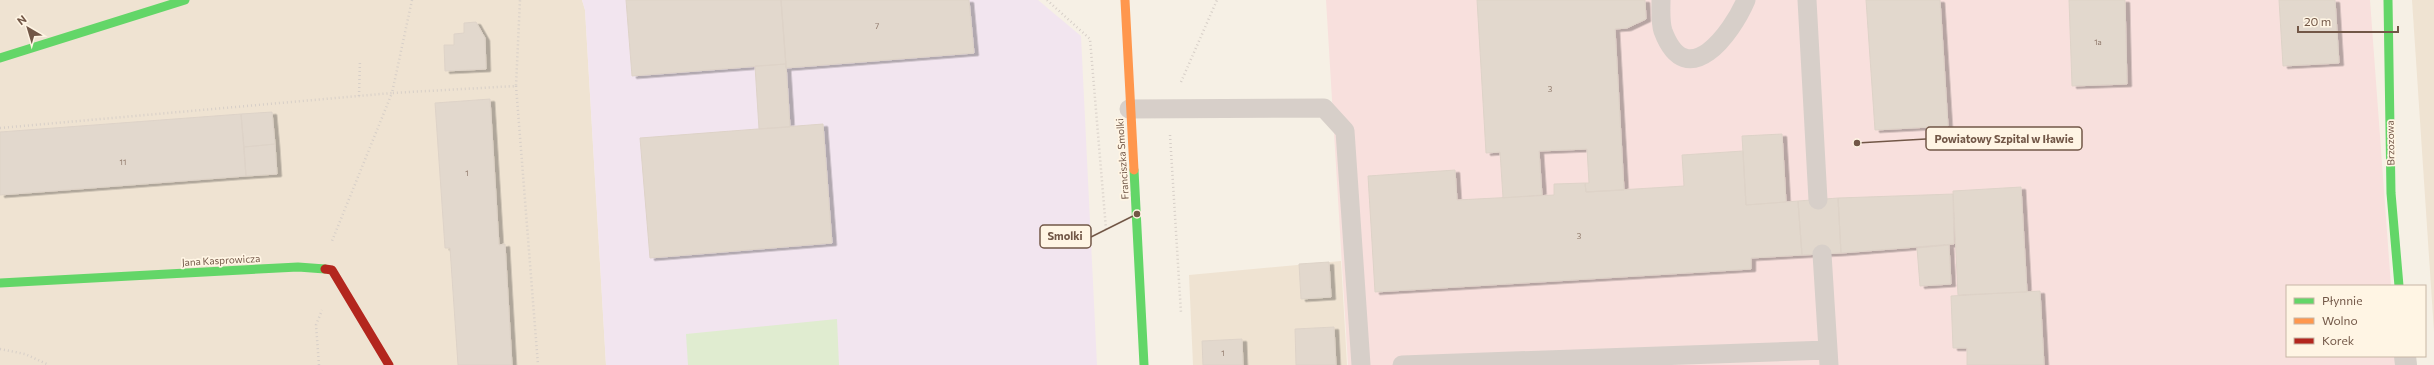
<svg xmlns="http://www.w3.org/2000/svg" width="2434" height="365" font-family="Commissioner,sans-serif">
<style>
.residential{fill:#efe3d2}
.education{fill:#f2e5ef}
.medical{fill:#f8e0dd}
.green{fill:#e0ecd0}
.building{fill:#e2d8cd;stroke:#ded3c8;filter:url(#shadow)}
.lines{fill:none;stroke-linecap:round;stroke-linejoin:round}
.path{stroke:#d7cfc8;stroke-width:2.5;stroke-dasharray:1 3;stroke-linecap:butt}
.lane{stroke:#d7cfc9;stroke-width:19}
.street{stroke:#d7cfc9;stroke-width:22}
.fast{stroke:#63d668;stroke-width:9}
.slow{stroke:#ff974d;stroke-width:9}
.jam{stroke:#b3261e;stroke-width:9}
.labels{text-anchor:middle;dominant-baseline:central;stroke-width:3.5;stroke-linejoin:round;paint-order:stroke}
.number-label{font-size:8px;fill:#90796b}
.street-label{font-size:10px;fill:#725747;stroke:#fff5e4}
.leader{fill:none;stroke:#725747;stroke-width:1.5}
.callout-dot{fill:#725747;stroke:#fff5e4;stroke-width:1.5}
.callout{fill:#fff5e4;stroke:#725747;stroke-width:1.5}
.callout-label{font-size:11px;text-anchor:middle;font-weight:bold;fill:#725747}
</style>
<defs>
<filter id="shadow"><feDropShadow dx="4.5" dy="2.5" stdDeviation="0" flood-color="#0004"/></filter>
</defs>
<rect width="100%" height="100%" fill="#f6f0e5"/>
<path class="residential" d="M 0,0 L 582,0 L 585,10 L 606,365 L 0,365 Z
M 2412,0 L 2434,0 L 2434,332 Z
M 1341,261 L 1347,365 L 1193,365 L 1189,275 Z"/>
<path class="education" d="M 582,0 L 1038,0 L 1081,36 L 1097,365 L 606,365 L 585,10 Z"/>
<path class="medical" d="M 1326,0 L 2370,0 L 2391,286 L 2287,286 L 2287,356 L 2396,356 L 2396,365 L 1348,365 Z"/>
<path class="green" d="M 837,319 L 839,365 L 688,365 L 686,334 Z"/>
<path class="building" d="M 626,0 L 781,0 L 786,64 L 632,76 Z
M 781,0 L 969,0 L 974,53 L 786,68 Z
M 1477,0 L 1645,0 L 1646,19 L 1627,28 L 1615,29 L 1624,190 L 1586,192 L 1585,183 L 1589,183 L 1587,149 L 1539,151 L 1542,195 L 1503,198 L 1500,152 L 1486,153 Z
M 1866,0 L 1940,0 L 1948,126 L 1875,130 Z
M 2069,0 L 2125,0 L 2127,84 L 2072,86 Z
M 2279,0 L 2335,0 L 2339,63 L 2283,66 Z
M 476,22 L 485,38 L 486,69 L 445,71 L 444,45 L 454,45 L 454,34 L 464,33 L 464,23 Z
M 786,64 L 790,127 L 759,129 L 755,66 Z
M 490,99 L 499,245 L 505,244 L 512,365 L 458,365 L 450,248 L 445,248 L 435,103 Z
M 272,112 L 275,144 L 244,147 L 241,114 Z
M 241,114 L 246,176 L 0,195 L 0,132 Z
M 823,124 L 832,243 L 650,258 L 640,138 Z
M 1782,134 L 1786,202 L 1746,205 L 1742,136 Z
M 275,144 L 277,174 L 246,176 L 244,147 Z
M 1743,151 L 1746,205 L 1798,201 L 1802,255 L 1751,258 L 1751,269 L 1375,292 L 1368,176 L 1455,170 L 1457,200 L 1554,195 L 1554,184 L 1585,183 L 1586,192 L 1684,186 L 1682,155 Z
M 2021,187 L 2027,292 L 1958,295 L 1953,191 Z
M 1953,194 L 1954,244 L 1841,253 L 1838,198 Z
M 1838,198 L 1841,253 L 1802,255 L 1798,201 Z
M 1949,245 L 1951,284 L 1920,286 L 1917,248 Z
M 1329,262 L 1331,297 L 1301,299 L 1299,264 Z
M 2040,291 L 2044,365 L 1967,365 L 1967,348 L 1953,348 L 1951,296 Z
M 1334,327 L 1336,365 L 1296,365 L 1295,329 Z
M 1242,339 L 1243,365 L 1203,365 L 1202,341 Z"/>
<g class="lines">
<path class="path" d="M 412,0 L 392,93 L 516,86 L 520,0
M 1047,0 L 1090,39 L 1106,229
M 1181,82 L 1217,0
M 516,86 L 538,365
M 359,96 L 360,60
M 0,128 L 392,93 L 332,241
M 1170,135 L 1181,313
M 0,349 L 25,354 L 49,365
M 319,365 L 316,325 L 322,310"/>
<path class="lane" d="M 1661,0 C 1661,9 1660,22 1663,31 C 1687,95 1732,33 1746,0
M 1807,0 L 1818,200
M 1129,109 L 1324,108 L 1345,131 L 1361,365
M 1822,254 L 1829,365
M 1402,365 L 1827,350"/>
<path class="street" d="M 2405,356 L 2406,365"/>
<path class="fast" d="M 2388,0 L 2391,193 L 2399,286
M 0,58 L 185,0
M 1134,170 L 1144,365
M 0,283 L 298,267 L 325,269"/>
<path class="slow" d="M 1125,0 L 1134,170"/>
<path class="jam" d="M 325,269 L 332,270 L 389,365"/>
</g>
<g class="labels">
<g class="number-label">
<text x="877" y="26">7</text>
<text x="2098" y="42">1a</text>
<text x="1550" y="89">3</text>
<text x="123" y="162">11</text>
<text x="467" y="173">1</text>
<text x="1579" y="236">3</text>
<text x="1223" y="353">1</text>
</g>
<g class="street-label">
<text transform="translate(2390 143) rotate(-91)">Brzozowa</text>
<text transform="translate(1122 159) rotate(-94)">Franciszka Smolki</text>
<text transform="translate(221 260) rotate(-3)">Jana Kasprowicza</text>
</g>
</g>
<path class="leader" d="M1857 143L1926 139M1137 214L1091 237"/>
<g class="callout-dot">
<circle cx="1857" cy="143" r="4"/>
<circle cx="1137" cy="214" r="4"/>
</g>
<g class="callout">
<rect x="1926" y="127" width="156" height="23" rx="4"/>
<rect x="1040" y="225" width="51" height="23" rx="4"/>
</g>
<g class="callout-label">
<text x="2004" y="143">Powiatowy Szpital w Iławie</text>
<text x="1065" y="240">Smolki</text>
</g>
<rect x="2286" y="285" width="140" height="72" fill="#fff5e4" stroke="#c7b6a5"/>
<rect x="2294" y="298" width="20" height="6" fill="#63d668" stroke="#c7b6a5"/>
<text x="2322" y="305" font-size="12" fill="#725747">Płynnie</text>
<rect x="2294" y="318" width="20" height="6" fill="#ff974d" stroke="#c7b6a5"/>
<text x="2322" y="325" font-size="12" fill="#725747">Wolno</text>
<rect x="2294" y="338" width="20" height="6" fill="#b3261e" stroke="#c7b6a5"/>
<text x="2322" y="345" font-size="12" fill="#725747">Korek</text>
<g transform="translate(28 28) rotate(322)" stroke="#fff5e4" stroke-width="3" paint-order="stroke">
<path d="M0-3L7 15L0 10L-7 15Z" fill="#725747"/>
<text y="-6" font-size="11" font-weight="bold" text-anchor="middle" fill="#725747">N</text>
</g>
<path d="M2298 26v6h100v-6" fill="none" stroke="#725747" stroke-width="2"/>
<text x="2304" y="26" font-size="12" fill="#725747" stroke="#fff5e4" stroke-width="3" paint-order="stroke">20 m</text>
</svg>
